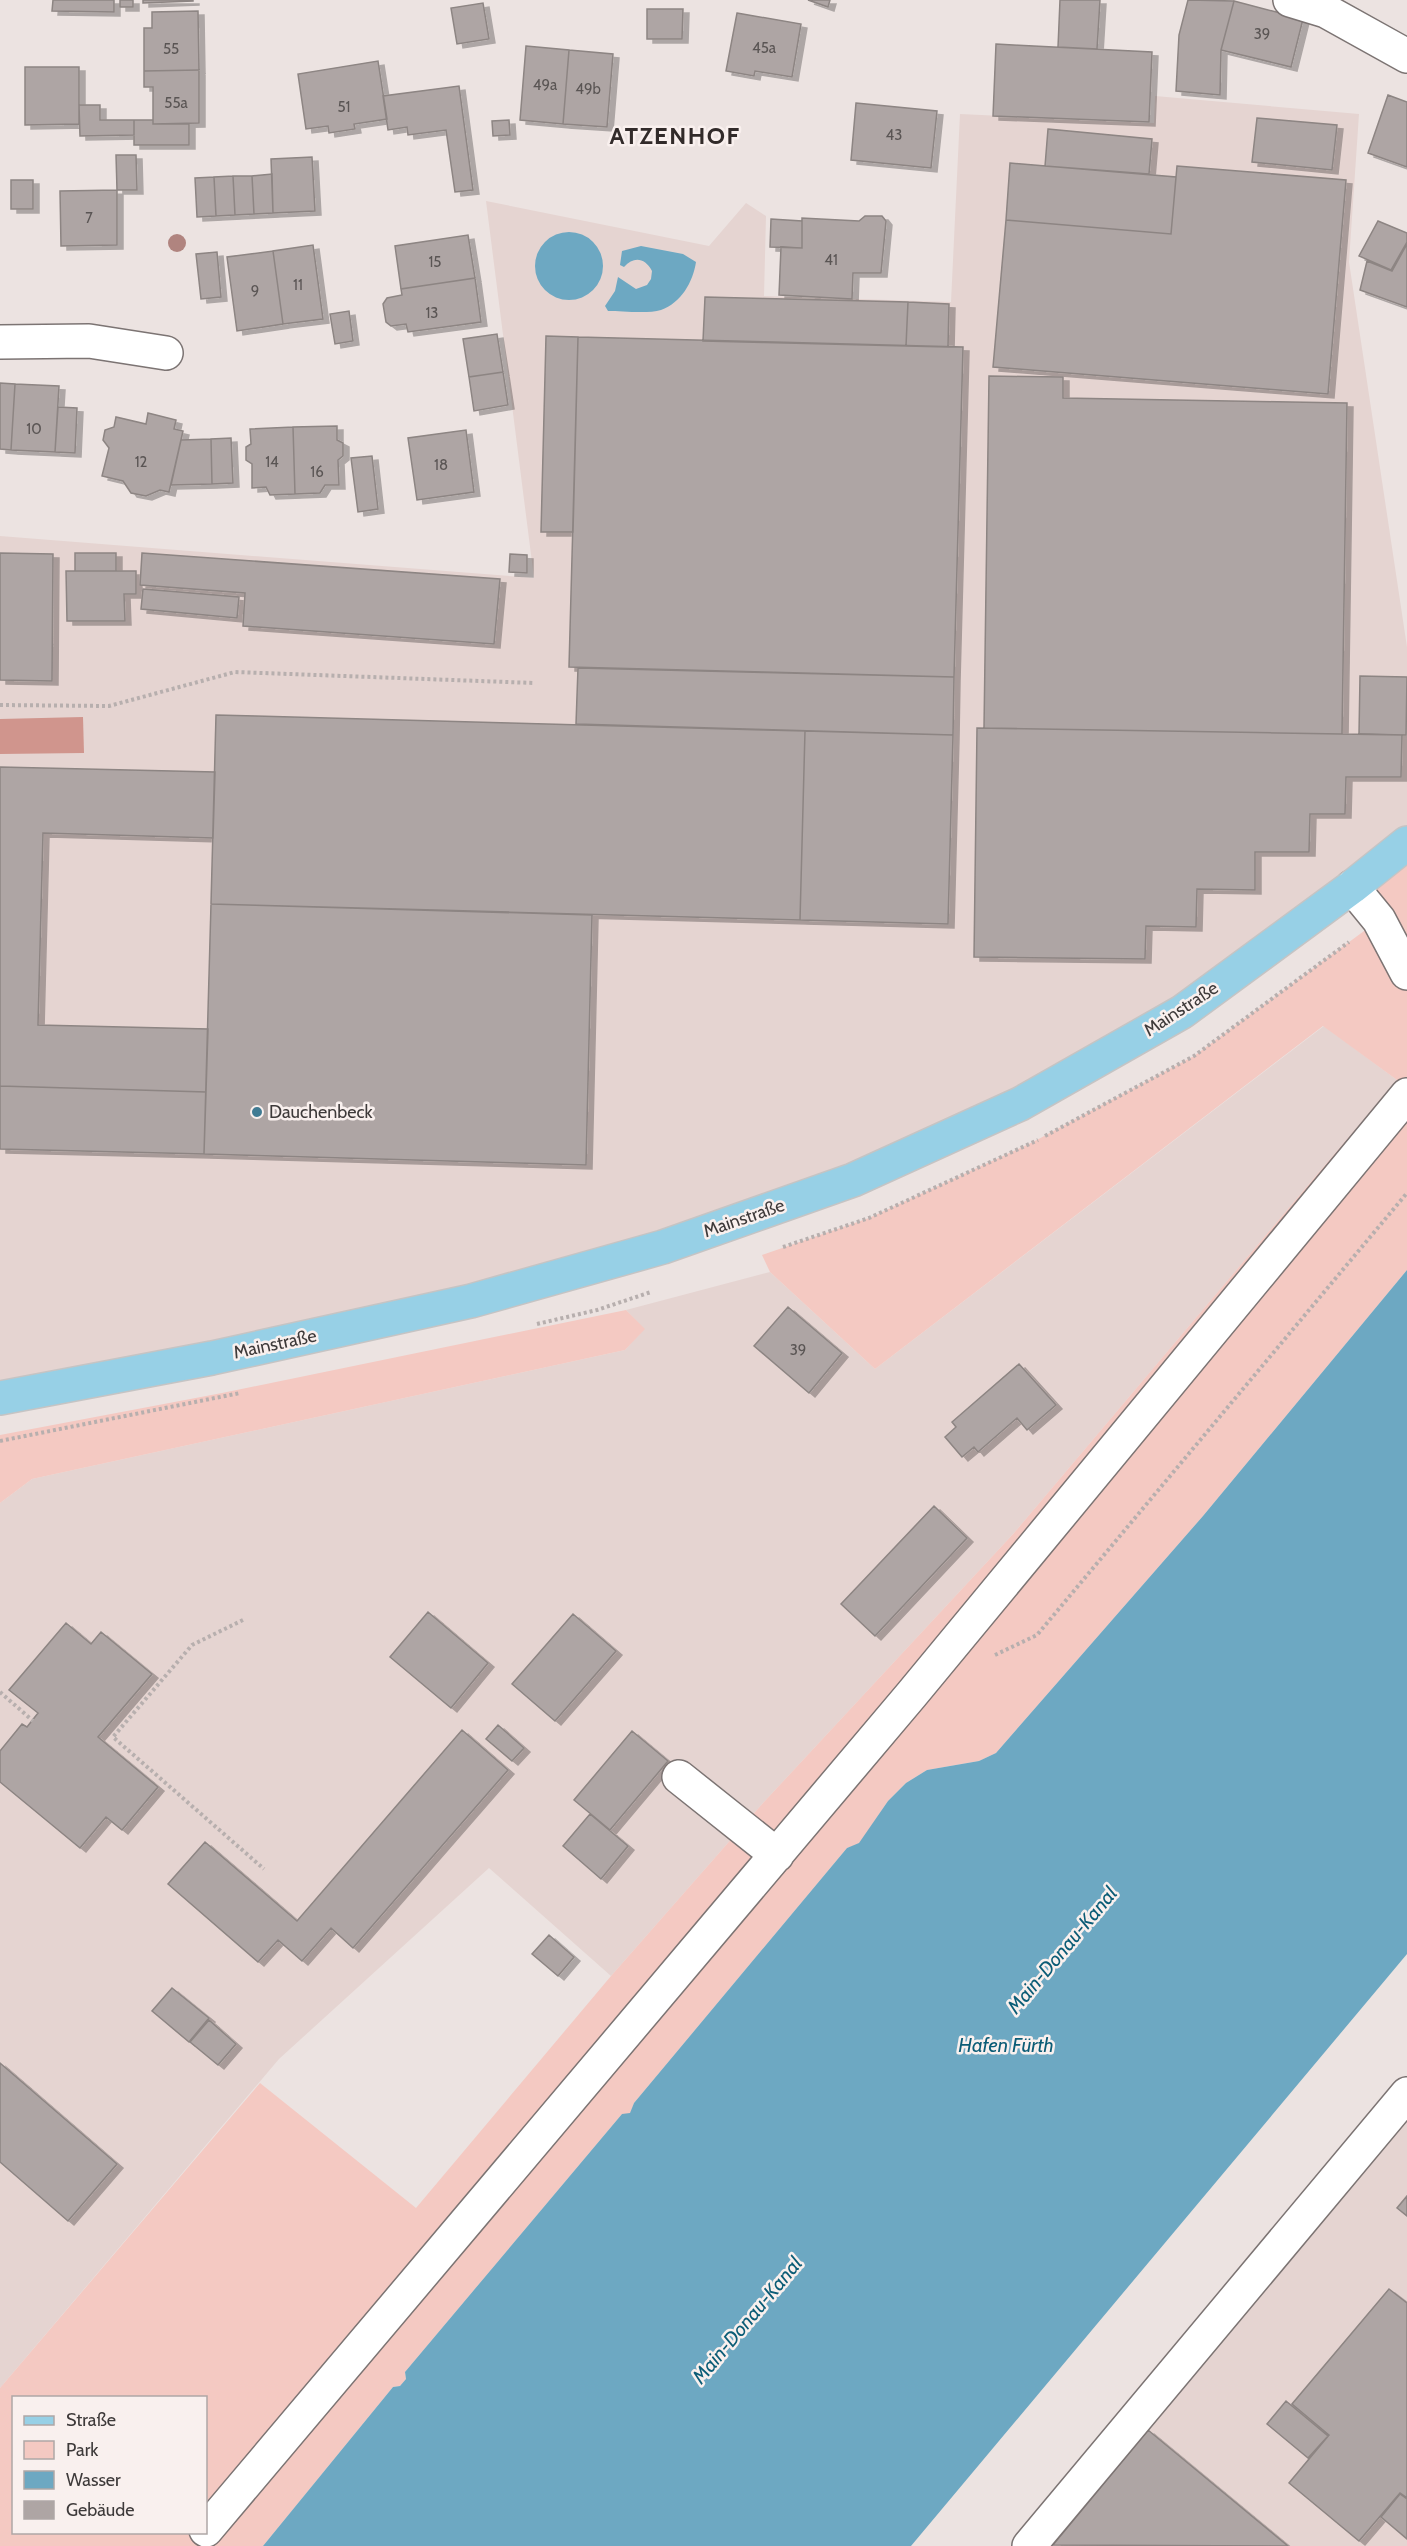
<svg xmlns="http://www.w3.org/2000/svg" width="1407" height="2546" font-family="Cabin,sans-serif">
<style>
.built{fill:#e5d4d1}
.green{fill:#f4c9c2;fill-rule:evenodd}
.forest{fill:#d0958d}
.water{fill:#6da8c2}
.building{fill:#aea5a4;stroke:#8d8583;stroke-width:1.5;filter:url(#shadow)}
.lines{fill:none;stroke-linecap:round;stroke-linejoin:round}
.minor-casing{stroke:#7c7473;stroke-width:36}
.major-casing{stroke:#c5c4c4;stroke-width:36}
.path{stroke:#b7afae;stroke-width:4;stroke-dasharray:3 3;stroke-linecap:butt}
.minor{stroke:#fff;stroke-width:33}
.major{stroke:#97d0e6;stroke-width:33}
.tree{fill:#b0847f}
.poi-dot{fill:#407b93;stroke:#f9f0ee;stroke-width:2}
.labels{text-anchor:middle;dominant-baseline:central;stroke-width:5;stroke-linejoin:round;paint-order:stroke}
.number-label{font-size:15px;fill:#5a5554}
.street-label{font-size:18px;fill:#3e3a3a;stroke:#f9f0ee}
.poi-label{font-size:18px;fill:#3e3a3a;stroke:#f9f0ee;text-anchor:start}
.water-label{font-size:20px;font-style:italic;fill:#0b5c76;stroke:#f9f0ee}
.district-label{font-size:24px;font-weight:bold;letter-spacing:1.5px;fill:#322b2a;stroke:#f9f0ee}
</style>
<defs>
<filter id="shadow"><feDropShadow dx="6" dy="4" stdDeviation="0" flood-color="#0004"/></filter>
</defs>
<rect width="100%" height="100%" fill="#ece3e1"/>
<path class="built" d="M 1155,96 L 1359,114 L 1349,262 L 1407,647 L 1407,843 L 1020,1104 L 663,1247 L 0,1398 L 0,536 L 534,578 L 486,201 L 709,246 L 746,203 L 766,216 L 764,296 L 951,302 L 960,114 L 1154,123 Z
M 1324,1026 L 1397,1080 L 1014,1533 L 763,1803 L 611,1976 L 489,1868 L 279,2059 L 0,2388 L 0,1503 L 32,1479 L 625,1350 L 644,1329 L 626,1310 L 770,1272 L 875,1369 Z
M 1407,2115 L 1407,2546 L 1045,2546 Z"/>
<path class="green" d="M 1407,843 L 1407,1270 L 1203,1516 L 996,1753 L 979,1761 L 927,1770 L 906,1783 L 888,1801 L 859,1844 L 847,1848 L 634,2103 L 630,2114 L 622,2114 L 405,2372 L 406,2379 L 400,2386 L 393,2387 L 263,2546 L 0,2546 L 0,2388 L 260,2083 L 416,2208 L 611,1976 L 763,1803 L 1014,1533 L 1397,1080 L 1323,1026 L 875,1369 L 770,1272 L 762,1255 L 869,1218 L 1033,1142 L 1194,1056 L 1379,920 L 1352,887 ZM 14,2398 L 206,2398 L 206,2532 L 14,2532 Z
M 626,1310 L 645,1329 L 625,1350 L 32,1479 L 0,1503 L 0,1435 L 222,1393 Z"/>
<path class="forest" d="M 83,717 L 84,753 L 0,754 L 0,719 Z"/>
<path class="water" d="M535 266a34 34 0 1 1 68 0a34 34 0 1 1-68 0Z
M 641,246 L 683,254 L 696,262 C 693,282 681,303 661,310 C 648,314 622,311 608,311 L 605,306 L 615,291 L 618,277 L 636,289 L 647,285 L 651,279 L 652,271 C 645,258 634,256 624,267 L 620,265 L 622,251 Z
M 1407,1270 L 1407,1954 L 911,2546 L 263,2546 L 393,2387 L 400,2386 L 406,2379 L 405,2372 L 622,2114 L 630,2113 L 634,2103 L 847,1848 L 859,1843 L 888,1801 L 906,1783 L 927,1770 L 979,1761 L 996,1753 L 1203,1516 Z"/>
<path class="building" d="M 53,0 L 114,0 L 114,12 L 52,11 Z
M 120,0 L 133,0 L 133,7 L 120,7 Z
M 143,0 L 193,0 L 193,1 L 143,3 Z
M 808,0 L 830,0 L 828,7 Z
M 1060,0 L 1100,0 L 1097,49 L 1058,47 Z
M 1188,0 L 1234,1 L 1221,50 L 1220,95 L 1176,91 L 1179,35 Z
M 1234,1 L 1303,19 L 1291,67 L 1221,50 Z
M 483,3 L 489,39 L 457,44 L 451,8 Z
M 647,9 L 683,9 L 682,39 L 647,39 Z
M 198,11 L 199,70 L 144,71 L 144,28 L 152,28 L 152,12 Z
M 737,13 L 801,24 L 792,77 L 755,71 L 754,76 L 726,71 Z
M 996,44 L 1152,52 L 1149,122 L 993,116 Z
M 526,46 L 569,50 L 563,124 L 520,120 Z
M 569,50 L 613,54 L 607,127 L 563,124 Z
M 378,61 L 387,119 L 354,124 L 355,129 L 329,133 L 328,126 L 306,129 L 298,74 Z
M 25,67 L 79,67 L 79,124 L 25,125 Z
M 199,70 L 199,123 L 153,124 L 153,87 L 144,87 L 144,71 Z
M 459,86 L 473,190 L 455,192 L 446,130 L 408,135 L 407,127 L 388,130 L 383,96 Z
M 1388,95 L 1407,102 L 1407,167 L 1368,153 Z
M 856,103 L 937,111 L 931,168 L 851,160 Z
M 79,105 L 100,105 L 100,120 L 134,120 L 134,135 L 80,136 Z
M 1257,118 L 1337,125 L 1332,170 L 1252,162 Z
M 134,120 L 153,120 L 153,124 L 189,124 L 189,145 L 134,145 Z
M 509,120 L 510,135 L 493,136 L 492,121 Z
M 1048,129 L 1152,139 L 1149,174 L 1045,166 Z
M 116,155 L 136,155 L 137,190 L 117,190 Z
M 312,157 L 315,211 L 273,213 L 271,159 Z
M 1010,163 L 1176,177 L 1171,234 L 1006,220 Z
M 1177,166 L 1346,180 L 1328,394 L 993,367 L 1006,220 L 1171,234 Z
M 272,174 L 273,213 L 254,214 L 252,176 Z
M 233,176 L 252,176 L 254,214 L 235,215 Z
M 233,176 L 235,215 L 216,216 L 214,177 Z
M 214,177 L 216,216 L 197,217 L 195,178 Z
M 11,180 L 33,180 L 33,209 L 11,209 Z
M 117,190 L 117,245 L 61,246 L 60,191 Z
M 865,216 L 882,216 L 886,221 L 881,273 L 853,273 L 852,299 L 779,295 L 781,247 L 802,248 L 802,218 L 859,221 Z
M 771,219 L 802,221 L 802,248 L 770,247 Z
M 1378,221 L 1407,233 L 1407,242 L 1391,270 L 1359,256 Z
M 468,235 L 475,278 L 401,289 L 395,246 Z
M 1407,244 L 1407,307 L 1360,290 L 1367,261 L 1392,271 Z
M 313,245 L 323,319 L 283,324 L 273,251 Z
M 273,251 L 283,324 L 237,331 L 227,257 Z
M 217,252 L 221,297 L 201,299 L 196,254 Z
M 475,278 L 481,322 L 408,332 L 406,324 L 391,326 L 386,322 L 383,304 L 387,298 L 402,295 L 401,289 Z
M 705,297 L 908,302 L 906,346 L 703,341 Z
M 908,302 L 949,304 L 948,347 L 906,346 Z
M 349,311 L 353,341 L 335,344 L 330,314 Z
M 497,334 L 503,372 L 469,377 L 463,339 Z
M 546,336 L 578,337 L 573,532 L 541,532 Z
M 578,337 L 963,347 L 954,677 L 569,667 Z
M 503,372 L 508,405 L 474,411 L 469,377 Z
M 989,376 L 1063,377 L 1063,398 L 1347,403 L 1342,734 L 984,728 Z
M 0,383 L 15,384 L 11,450 L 0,449 Z
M 15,384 L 59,386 L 55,452 L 11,450 Z
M 58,407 L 77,408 L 75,453 L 55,452 Z
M 148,413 L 176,420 L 174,429 L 183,431 L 169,492 L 160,490 L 146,496 L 131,493 L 123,481 L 102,476 L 109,448 L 103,440 L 105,430 L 114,427 L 116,417 L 146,424 Z
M 337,426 L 337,440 L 343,443 L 343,456 L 338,460 L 339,485 L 325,485 L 320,493 L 295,494 L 293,427 Z
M 293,427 L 295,494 L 270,495 L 266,487 L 252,488 L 252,464 L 246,460 L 246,447 L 251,444 L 250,429 Z
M 466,430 L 474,492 L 417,500 L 408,438 Z
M 231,438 L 233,483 L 212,484 L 211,439 Z
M 211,439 L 212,484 L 171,485 L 181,440 Z
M 372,456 L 378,509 L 358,512 L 351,458 Z
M 0,553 L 53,554 L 52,681 L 0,680 Z
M 75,553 L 116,553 L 116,571 L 75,571 Z
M 142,553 L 500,579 L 494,644 L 243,626 L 245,593 L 140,585 Z
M 510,554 L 527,555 L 527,573 L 509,572 Z
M 66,571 L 136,571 L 136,594 L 124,594 L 125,621 L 67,621 Z
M 143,589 L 239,597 L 237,618 L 141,609 Z
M 578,668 L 954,677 L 953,735 L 576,724 Z
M 1360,676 L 1407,677 L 1406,735 L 1359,734 Z
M 216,715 L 805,731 L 800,920 L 211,904 Z
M 977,728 L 1402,735 L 1401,777 L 1346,777 L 1345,814 L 1310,814 L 1309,852 L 1255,852 L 1255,890 L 1197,889 L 1196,927 L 1146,926 L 1145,959 L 974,957 Z
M 805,731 L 953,735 L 948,924 L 800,920 Z
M 0,767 L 215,772 L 213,838 L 43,833 L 38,1025 L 208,1029 L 206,1092 L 0,1086 Z
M 211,904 L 592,915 L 586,1165 L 204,1154 Z
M 0,1086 L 206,1092 L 204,1154 L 0,1149 Z
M 788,1307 L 842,1353 L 809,1393 L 754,1346 Z
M 1019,1364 L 1056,1405 L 1027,1430 L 1017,1418 L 978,1452 L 974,1447 L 962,1457 L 945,1437 L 956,1427 L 952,1422 Z
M 934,1506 L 967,1538 L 875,1636 L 841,1604 Z
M 428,1612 L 488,1663 L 451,1708 L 390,1657 Z
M 573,1614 L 616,1651 L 555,1721 L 512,1684 Z
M 66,1623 L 91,1644 L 101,1632 L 152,1674 L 98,1737 L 158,1787 L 122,1830 L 106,1817 L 80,1848 L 0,1782 L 0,1751 L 22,1724 L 27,1727 L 38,1713 L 9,1690 Z
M 498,1725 L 524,1748 L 512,1761 L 486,1739 Z
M 462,1730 L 508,1770 L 353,1948 L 331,1928 L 302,1961 L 278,1940 L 258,1962 L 168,1884 L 205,1842 L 297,1921 Z
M 632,1731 L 668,1761 L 610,1830 L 574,1800 Z
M 590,1814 L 628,1846 L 601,1879 L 563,1846 Z
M 549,1935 L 574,1957 L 558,1976 L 532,1954 Z
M 172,1988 L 209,2018 L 189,2042 L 152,2011 Z
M 209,2020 L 236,2044 L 218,2065 L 190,2042 Z
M 0,2063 L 117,2164 L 68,2221 L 0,2162 Z
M 1407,2196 L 1407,2216 L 1397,2208 Z
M 1389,2289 L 1407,2303 L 1407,2498 L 1400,2493 L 1359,2541 L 1289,2483 L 1329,2435 L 1292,2404 Z
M 1286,2401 L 1328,2436 L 1308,2458 L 1267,2424 Z
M 1148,2430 L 1288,2546 L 1053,2545 Z
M 1400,2494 L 1407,2499 L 1407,2539 L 1381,2517 Z"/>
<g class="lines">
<g class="minor-casing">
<path id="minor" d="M 1290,0 L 1326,11 L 1407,56
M 0,342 L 89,341 L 166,353
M 1352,887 L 1379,920 L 1407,973
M 679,1777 L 777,1855
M 206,2530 L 912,1694 L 1407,1095
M 1029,2546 L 1407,2094"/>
</g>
<g class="major-casing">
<path id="major" d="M 0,1398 L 212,1358 L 471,1301 L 663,1247 L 853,1180 L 1020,1104 L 1182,1012 L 1352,887 L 1407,843"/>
</g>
<path class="path" d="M 0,705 L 109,706 L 235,672 L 534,683
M 1045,1136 L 1194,1056 L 1349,942
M 783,1247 L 869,1218 L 1038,1140
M 537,1324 L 597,1310 L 651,1292
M 0,1441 L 240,1393
M 243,1620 L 192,1645 L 113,1737 L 264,1869
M 995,1655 L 1037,1635 L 1407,1193
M 0,1692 L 33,1721"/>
<use href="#minor" class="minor"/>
<use href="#major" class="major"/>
</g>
<circle class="tree" cx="177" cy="243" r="9"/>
<circle class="poi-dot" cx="257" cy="1112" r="6"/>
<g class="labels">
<g class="number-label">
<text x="1262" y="34">39</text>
<text x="764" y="48">45a</text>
<text x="171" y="49">55</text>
<text x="545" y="85">49a</text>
<text x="588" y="89">49b</text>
<text x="176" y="103">55a</text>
<text x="344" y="107">51</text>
<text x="894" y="135">43</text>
<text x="89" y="218">7</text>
<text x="831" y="260">41</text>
<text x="435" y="262">15</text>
<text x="298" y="285">11</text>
<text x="255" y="291">9</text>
<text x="432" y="313">13</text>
<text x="34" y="429">10</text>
<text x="141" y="462">12</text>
<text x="272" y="462">14</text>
<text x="441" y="465">18</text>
<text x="317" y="472">16</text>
<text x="798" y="1350">39</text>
</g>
<g class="street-label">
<text transform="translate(1181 1009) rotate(-33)">Mainstraße</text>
<text transform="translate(744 1218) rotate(-19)">Mainstraße</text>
<text transform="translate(275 1344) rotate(-12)">Mainstraße</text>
</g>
<g class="poi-label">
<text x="269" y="1112">Dauchenbeck</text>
</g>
<g class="water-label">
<text transform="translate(1062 1950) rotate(-50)">Main-Donau-Kanal</text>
<text x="1006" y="2045">Hafen Fürth</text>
<text transform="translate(747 2320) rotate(-50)">Main-Donau-Kanal</text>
</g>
<g class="district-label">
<text x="675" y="135">ATZENHOF</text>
</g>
</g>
<rect x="12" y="2396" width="195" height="138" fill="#f9f0ee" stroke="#aea7a6" stroke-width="1.5"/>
<rect x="24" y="2416" width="30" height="9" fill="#97d0e6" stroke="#aea7a6" stroke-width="1.5"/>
<text x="66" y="2426" font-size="18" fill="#3e3a3a">Straße</text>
<rect x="24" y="2441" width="30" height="18" fill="#f4c9c2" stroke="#aea7a6" stroke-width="1.5"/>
<text x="66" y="2456" font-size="18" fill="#3e3a3a">Park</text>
<rect x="24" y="2471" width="30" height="18" fill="#6da8c2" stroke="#aea7a6" stroke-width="1.5"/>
<text x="66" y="2486" font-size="18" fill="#3e3a3a">Wasser</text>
<rect x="24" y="2501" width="30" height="18" fill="#aea5a4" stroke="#aea7a6" stroke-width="1.5"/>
<text x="66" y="2516" font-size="18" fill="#3e3a3a">Gebäude</text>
</svg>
